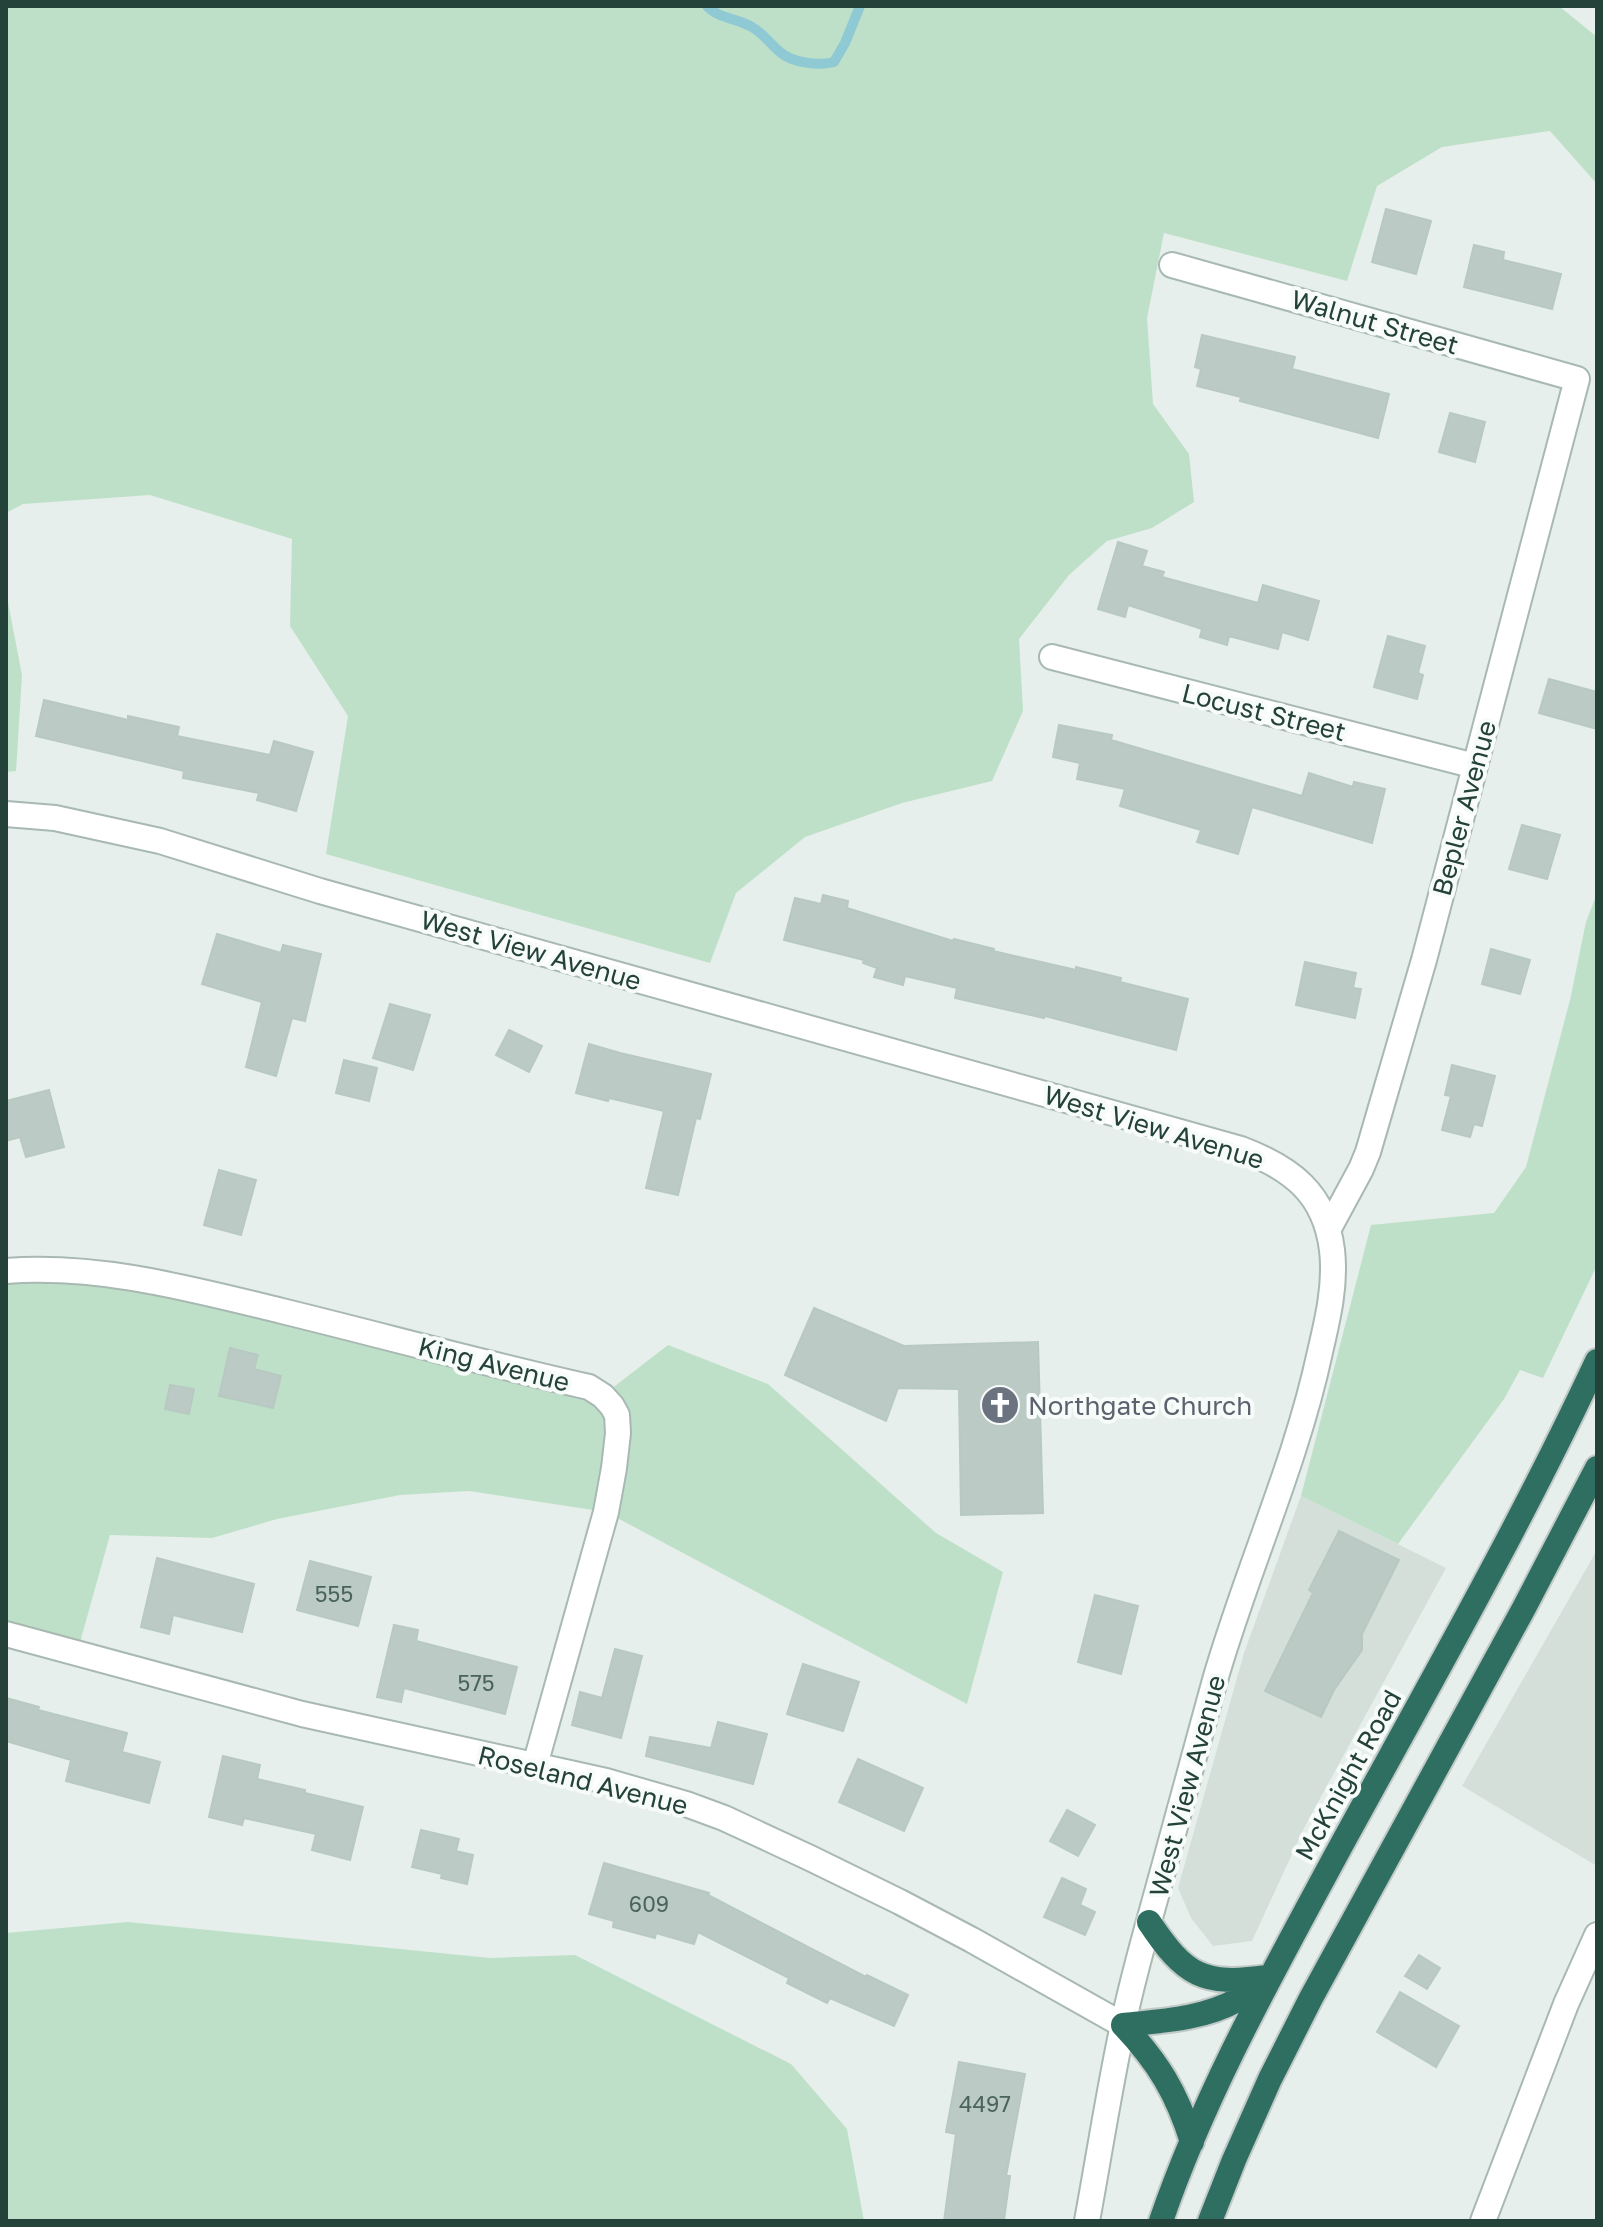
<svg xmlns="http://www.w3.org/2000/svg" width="1603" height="2227" font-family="'Golos Text',sans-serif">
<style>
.built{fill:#d4dfda}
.green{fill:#bfe0c8}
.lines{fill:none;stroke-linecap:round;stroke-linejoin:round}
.stream{stroke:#8ec9d4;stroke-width:10}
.building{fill:#bbcac4;stroke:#b8c9c2;stroke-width:2}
.minor-casing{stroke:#a8b8b2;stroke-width:28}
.highway-casing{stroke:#c2cac8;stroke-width:28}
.minor{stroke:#fff;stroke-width:24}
.highway{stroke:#2f6f62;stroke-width:24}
.labels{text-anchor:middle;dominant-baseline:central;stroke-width:8;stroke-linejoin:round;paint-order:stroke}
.number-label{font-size:22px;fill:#4a645c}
.street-label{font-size:26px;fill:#24423a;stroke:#f7fbf9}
.worship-label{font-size:26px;fill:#5b616d;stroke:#f7fbf9;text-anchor:start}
</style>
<rect width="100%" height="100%" fill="#e6efeb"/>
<path class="built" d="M 1301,1496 L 1446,1568 L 1305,1826 L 1252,1941 L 1213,1946 L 1191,1918 L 1178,1888 L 1244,1653 Z
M 1597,1550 L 1597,1866 L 1462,1786 Z"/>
<path class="green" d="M 6,6 L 1559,6 L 1597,37 L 1597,184 L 1550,131 L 1442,147 L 1377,186 L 1347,281 L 1164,233 L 1147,318 L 1153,404 L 1189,454 L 1194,502 L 1152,528 L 1107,541 L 1069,575 L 1019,639 L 1023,711 L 992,781 L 902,803 L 805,837 L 736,893 L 710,963 L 326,854 L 348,716 L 290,626 L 292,539 L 150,495 L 23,504 L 6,513 Z
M 6,592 L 22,675 L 16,771 L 6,772 Z
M 1597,893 L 1597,1265 L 1543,1378 L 1520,1370 L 1504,1399 L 1398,1544 L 1301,1496 L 1371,1225 L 1494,1213 L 1526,1167 L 1570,1000 L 1586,922 Z
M 6,1271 L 129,1276 L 602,1396 L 668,1345 L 768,1384 L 936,1533 L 1003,1572 L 967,1704 L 606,1512 L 469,1491 L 400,1495 L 277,1519 L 212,1538 L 110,1535 L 77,1653 L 6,1634 Z
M 128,1922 L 490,1958 L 575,1955 L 791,2064 L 847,2129 L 864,2221 L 6,2221 L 6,1933 Z"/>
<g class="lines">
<path class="stream" d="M 707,6 C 719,19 737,18 752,27 C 764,34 770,44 780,52 C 792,63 819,66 834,62 L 845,43 L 860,6"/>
</g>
<path class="building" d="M 1386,209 L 1431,221 L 1416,274 L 1372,262 Z
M 1474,245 L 1504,252 L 1503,260 L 1561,274 L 1552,309 L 1464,287 Z
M 1202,335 L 1295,357 L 1292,369 L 1389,394 L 1378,438 L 1240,401 L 1241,397 L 1197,386 L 1201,369 L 1195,367 Z
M 1450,413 L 1485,422 L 1475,462 L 1439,452 Z
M 1118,542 L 1147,551 L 1142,566 L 1164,572 L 1162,577 L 1258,603 L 1263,585 L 1319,601 L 1308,640 L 1282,632 L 1278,649 L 1229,636 L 1227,645 L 1200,637 L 1202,629 L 1128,605 L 1125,617 L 1098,609 Z
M 1388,636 L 1425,646 L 1418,673 L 1423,675 L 1417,699 L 1374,687 Z
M 1549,679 L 1597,692 L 1597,729 L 1539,713 Z
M 44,700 L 128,720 L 128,716 L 179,727 L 177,736 L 270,755 L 274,741 L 313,752 L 296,811 L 257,800 L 259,793 L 183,778 L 184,771 L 36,736 Z
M 1059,725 L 1112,735 L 1111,740 L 1302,796 L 1309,773 L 1353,787 L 1354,782 L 1385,789 L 1372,843 L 1252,807 L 1238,854 L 1197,842 L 1201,830 L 1120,806 L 1125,789 L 1077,779 L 1080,763 L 1053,757 Z
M 1522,825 L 1560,835 L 1547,879 L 1509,869 Z
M 823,895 L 848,901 L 847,908 L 953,941 L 954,939 L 994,949 L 993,951 L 1076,970 L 1076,967 L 1121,978 L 1120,982 L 1188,999 L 1176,1050 L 1045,1016 L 1044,1018 L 955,998 L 957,988 L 905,976 L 903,985 L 874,977 L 877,968 L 863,963 L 864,960 L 784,940 L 795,898 L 821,904 Z
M 217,934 L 281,953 L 283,945 L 321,954 L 305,1021 L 292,1018 L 276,1076 L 246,1067 L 262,1002 L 202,984 Z
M 1491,949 L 1530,960 L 1520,994 L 1482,984 Z
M 1305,962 L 1356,973 L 1353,988 L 1361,989 L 1355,1018 L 1296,1005 Z
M 390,1004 L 430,1015 L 413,1070 L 373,1058 Z
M 509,1030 L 542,1046 L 529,1072 L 496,1055 Z
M 589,1044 L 620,1053 L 711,1074 L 700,1119 L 696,1118 L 678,1195 L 646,1188 L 664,1111 L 609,1098 L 608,1101 L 576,1093 Z
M 344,1060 L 377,1068 L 369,1101 L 336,1093 Z
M 1452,1065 L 1495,1076 L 1482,1126 L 1474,1124 L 1470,1137 L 1442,1130 L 1451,1096 L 1445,1095 Z
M 49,1090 L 64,1147 L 26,1157 L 20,1137 L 6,1141 L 6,1101 Z
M 219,1170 L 256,1180 L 241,1235 L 204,1225 Z
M 814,1308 L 904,1346 L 1038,1342 L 1043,1513 L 961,1515 L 959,1389 L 898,1388 L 886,1421 L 785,1375 Z
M 230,1348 L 258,1355 L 254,1369 L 281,1376 L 273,1408 L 219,1396 Z
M 170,1385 L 194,1389 L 189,1414 L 165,1409 Z
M 1339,1531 L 1399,1560 L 1362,1634 L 1362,1650 L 1334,1690 L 1321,1717 L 1265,1691 L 1313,1593 L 1309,1590 Z
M 157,1558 L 254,1584 L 242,1632 L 173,1615 L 169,1634 L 141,1627 Z
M 310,1561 L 371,1577 L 358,1626 L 297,1610 Z
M 1095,1595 L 1138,1606 L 1121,1674 L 1078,1662 Z
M 394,1625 L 418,1630 L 416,1641 L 517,1667 L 505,1714 L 404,1688 L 401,1702 L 377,1697 Z
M 615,1649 L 642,1656 L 621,1738 L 572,1725 L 580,1692 L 602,1698 Z
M 803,1664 L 859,1682 L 843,1731 L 787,1714 Z
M 6,1698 L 39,1707 L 38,1710 L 127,1733 L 122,1752 L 160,1762 L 149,1803 L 66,1781 L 71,1760 L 6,1741 Z
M 718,1722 L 767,1734 L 753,1784 L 646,1756 L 650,1737 L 711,1748 Z
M 223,1756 L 260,1765 L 257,1779 L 305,1790 L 305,1793 L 363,1807 L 350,1860 L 312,1850 L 316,1834 L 244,1818 L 242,1825 L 209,1817 Z
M 858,1759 L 923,1788 L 904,1831 L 839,1802 Z
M 1067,1810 L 1095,1825 L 1078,1856 L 1050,1841 Z
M 421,1830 L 459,1839 L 456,1851 L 473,1855 L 467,1884 L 441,1878 L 442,1874 L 412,1867 Z
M 604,1863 L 709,1893 L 708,1895 L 866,1977 L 867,1975 L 908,1995 L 894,2026 L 830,1998 L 827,2003 L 787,1983 L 789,1978 L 698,1932 L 694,1944 L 656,1933 L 655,1938 L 613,1927 L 614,1921 L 589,1914 Z
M 1062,1878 L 1086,1889 L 1080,1905 L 1095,1912 L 1085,1935 L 1044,1917 Z
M 1419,1955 L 1440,1968 L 1427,1989 L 1405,1976 Z
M 1400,1992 L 1459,2026 L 1436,2067 L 1377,2032 Z
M 959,2062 L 1025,2074 L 1006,2176 L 1010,2176 L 1004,2220 L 986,2218 L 986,2221 L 944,2221 L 956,2134 L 946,2132 Z"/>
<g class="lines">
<g class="minor-casing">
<path id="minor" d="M 1172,265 L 1577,379 L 1424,960 L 1368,1152 L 1361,1169 L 1328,1230
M 1052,657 L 1475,766
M 6,814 L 55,818 L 160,841 L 320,891 L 1241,1149 C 1291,1168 1325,1193 1332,1250 C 1336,1284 1328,1318 1320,1352 C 1296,1464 1247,1569 1215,1680 C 1198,1742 1181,1804 1164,1867 C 1150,1919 1134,1971 1123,2025 C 1109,2090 1099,2156 1087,2221
M 6,1271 C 100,1264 191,1289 282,1311 C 384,1336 486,1364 589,1387 L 603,1396 L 612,1406 L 617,1415 L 618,1433 L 614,1468 L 606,1512 L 535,1765
M 6,1634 L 302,1714 L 606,1781 L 686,1804 L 724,1818 L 810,1858 L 900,1902 L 972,1940 L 1123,2025
M 1483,2221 L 1566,2004 L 1597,1935"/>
</g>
<g class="highway-casing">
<path id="highway" d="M 1149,1922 C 1185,1976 1203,1986 1267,1977
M 1123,2025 C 1162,2021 1204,2019 1239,1999 C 1248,1994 1256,1987 1265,1981
M 1123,2025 C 1158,2062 1177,2093 1192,2142
M 1161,2221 C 1205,2093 1272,1974 1336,1855 C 1425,1692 1518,1530 1597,1361
M 1210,2221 L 1234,2160 L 1270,2079 L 1311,1998 L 1524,1608 L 1597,1468"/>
</g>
<use href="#minor" class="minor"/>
<use href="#highway" class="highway"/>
</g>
<defs>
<g id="church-disc" transform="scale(2)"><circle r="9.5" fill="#6b7280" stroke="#f7fbf9"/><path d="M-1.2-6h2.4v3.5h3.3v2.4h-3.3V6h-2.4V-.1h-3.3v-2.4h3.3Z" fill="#fff"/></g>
</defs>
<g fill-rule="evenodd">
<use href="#church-disc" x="1000" y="1405"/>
</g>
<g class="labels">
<g class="number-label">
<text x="334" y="1593">555</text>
<text x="476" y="1682">575</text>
<text x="649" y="1903">609</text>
<text x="985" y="2103">4497</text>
</g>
<g class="street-label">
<text transform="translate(1375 322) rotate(16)">Walnut Street</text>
<text transform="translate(1264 712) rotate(14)">Locust Street</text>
<text transform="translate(1464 808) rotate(-75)">Bepler Avenue</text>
<text transform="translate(531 950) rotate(16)">West View Avenue</text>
<text transform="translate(1154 1127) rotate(17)">West View Avenue</text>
<text transform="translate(494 1364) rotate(14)">King Avenue</text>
<text transform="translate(1348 1775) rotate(-61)">McKnight Road</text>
<text transform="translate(583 1780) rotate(14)">Roseland Avenue</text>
<text transform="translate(1187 1786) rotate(-75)">West View Avenue</text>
</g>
<g class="worship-label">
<text x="1028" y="1405">Northgate Church</text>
</g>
</g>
<rect width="1603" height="2227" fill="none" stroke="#24423a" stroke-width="16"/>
</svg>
